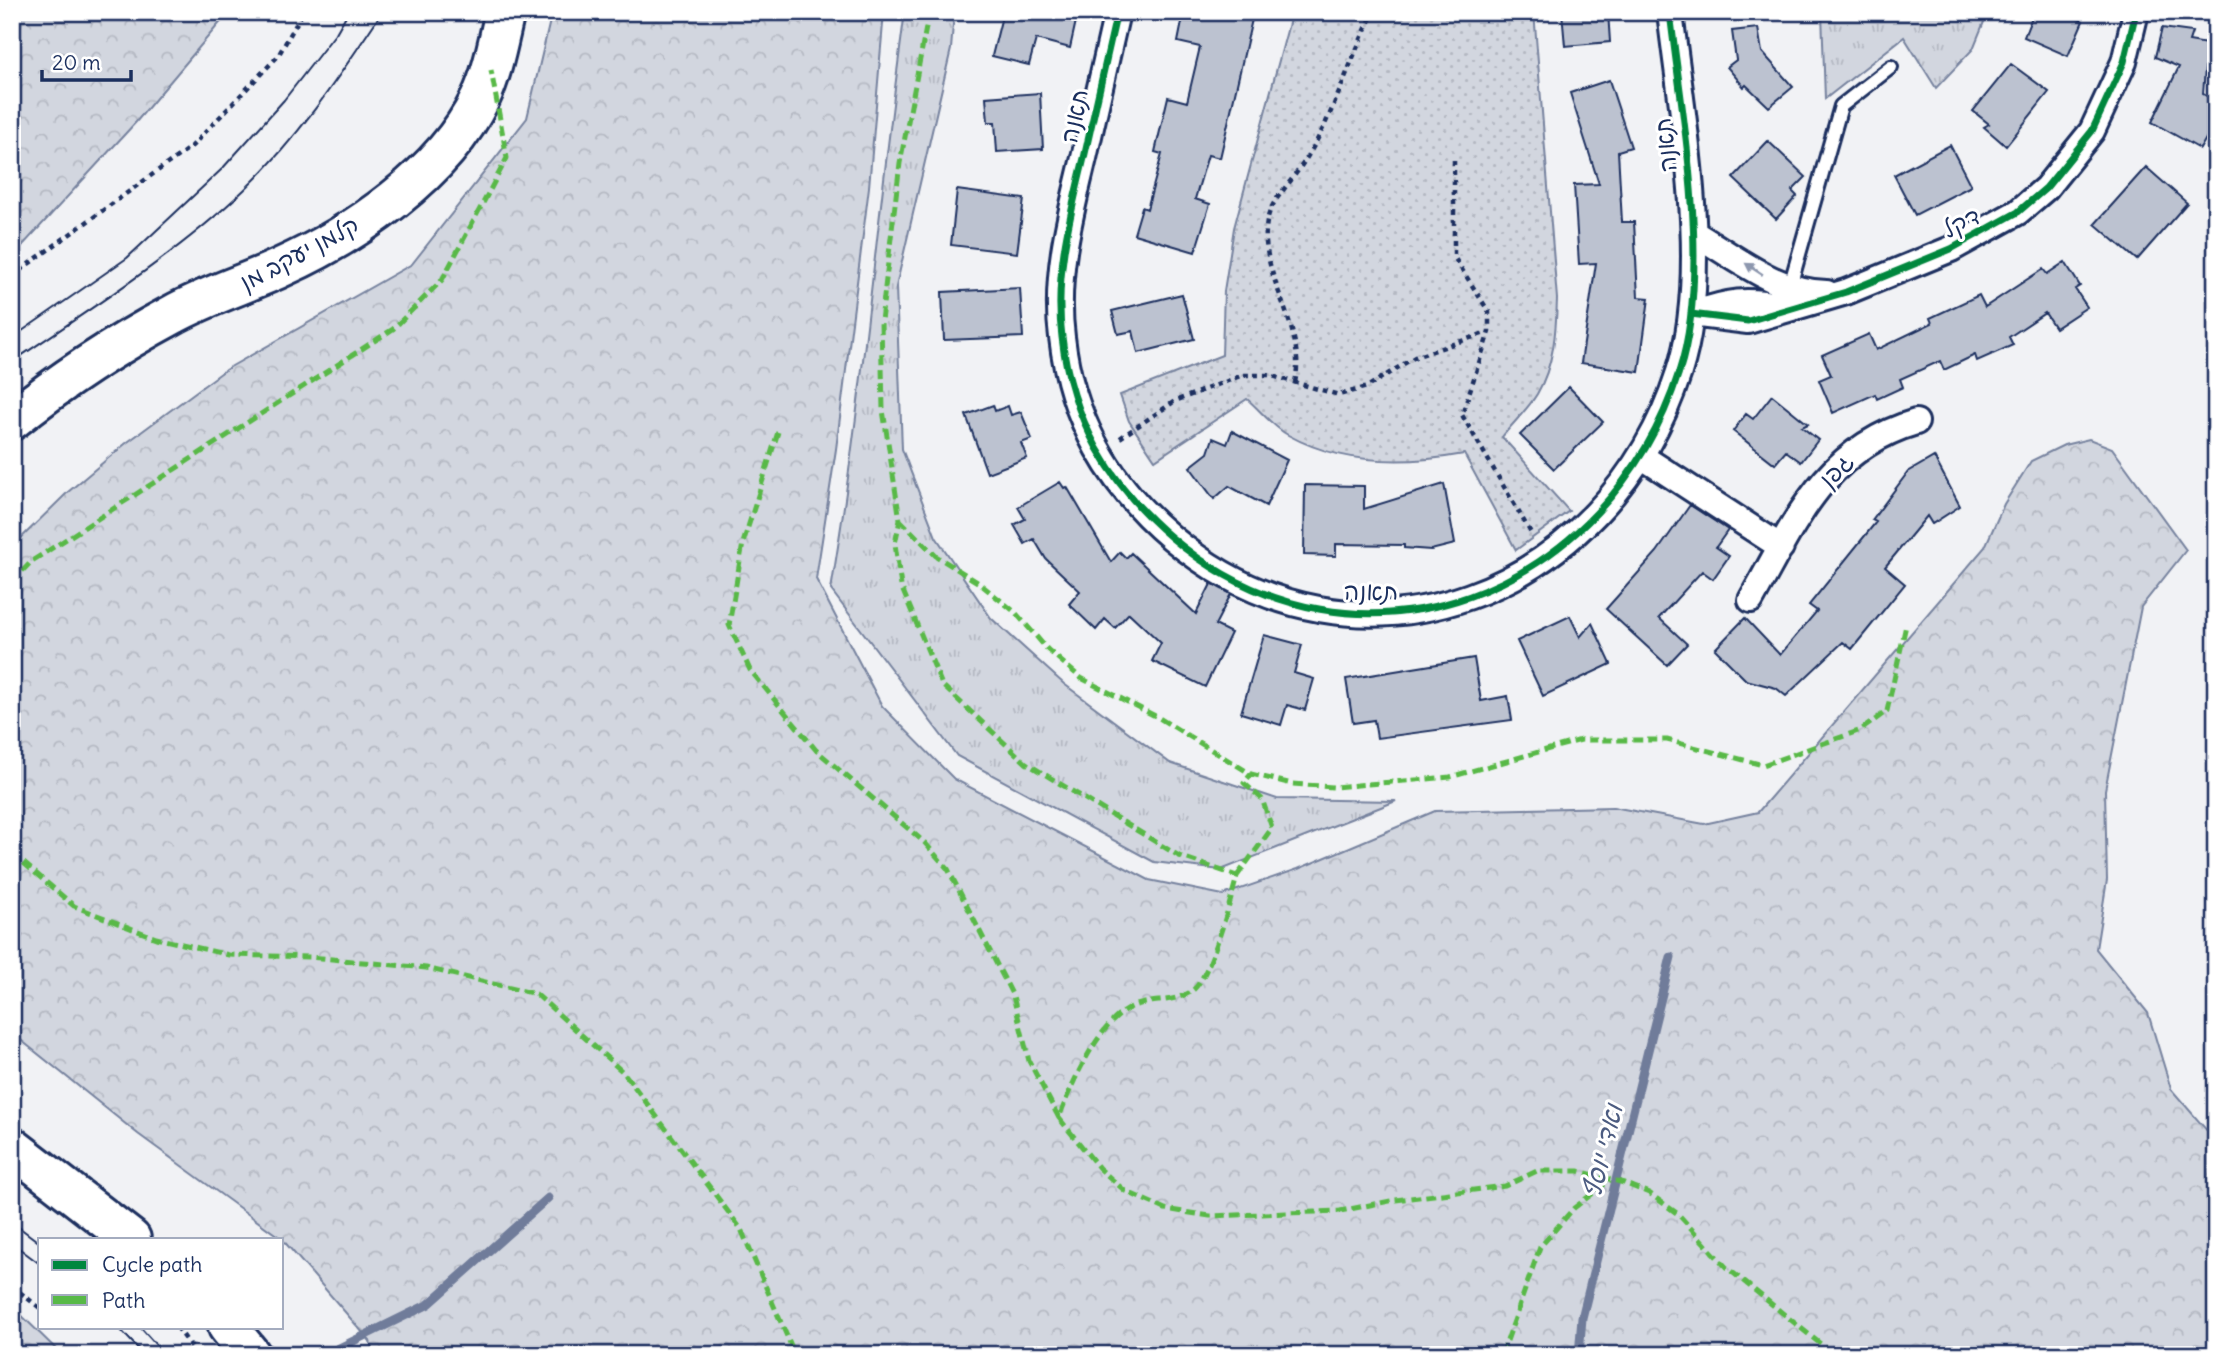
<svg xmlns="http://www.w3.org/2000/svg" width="2228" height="1367" font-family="Delius,'Playpen Sans Hebrew',sans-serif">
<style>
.grass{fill:url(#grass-tufts);stroke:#76829e;stroke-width:2}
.forest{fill:url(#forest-crowns);stroke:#76829e;stroke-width:2}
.park{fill:url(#park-dots);stroke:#76829e;stroke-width:2}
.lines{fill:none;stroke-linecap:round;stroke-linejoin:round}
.stream{stroke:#707c9a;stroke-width:9}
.building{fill:#bcc2d0;stroke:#1b2f5e;stroke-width:2}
.service-casing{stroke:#1b2f5e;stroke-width:18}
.minor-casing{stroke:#1b2f5e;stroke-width:30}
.primary-casing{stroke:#1b2f5e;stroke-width:44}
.path{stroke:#1b2f5e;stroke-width:4.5;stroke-dasharray:5 5;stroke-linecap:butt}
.service{stroke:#fff;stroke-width:12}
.minor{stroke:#fff;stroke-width:24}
.primary{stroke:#fff;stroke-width:38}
.tram{stroke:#1b2f5e;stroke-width:2}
.quiet{stroke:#58b947;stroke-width:5;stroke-dasharray:10 5;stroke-linecap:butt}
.cycleway-casing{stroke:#fff;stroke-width:11}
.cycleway{stroke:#00873e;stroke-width:7}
.oneway{fill:#8d97ae}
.labels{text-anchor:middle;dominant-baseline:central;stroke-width:6;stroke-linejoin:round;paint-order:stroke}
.street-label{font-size:24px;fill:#1b2f5e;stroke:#fff}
.water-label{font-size:26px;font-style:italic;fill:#4c5c81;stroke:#fff}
</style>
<defs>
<pattern id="grass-tufts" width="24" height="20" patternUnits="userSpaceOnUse" patternTransform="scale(1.75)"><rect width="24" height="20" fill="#d2d6df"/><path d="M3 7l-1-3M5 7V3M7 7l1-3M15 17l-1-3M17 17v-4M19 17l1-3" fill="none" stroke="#b4b8c2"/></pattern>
<pattern id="forest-crowns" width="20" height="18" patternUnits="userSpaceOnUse" patternTransform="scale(1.75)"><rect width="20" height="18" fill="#d2d6df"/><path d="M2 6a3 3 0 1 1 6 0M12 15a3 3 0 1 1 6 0" fill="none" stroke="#b4b8c2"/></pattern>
<pattern id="park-dots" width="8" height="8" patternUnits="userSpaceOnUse" patternTransform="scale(1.75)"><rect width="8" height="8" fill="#d2d6df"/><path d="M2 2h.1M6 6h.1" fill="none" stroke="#b4b8c2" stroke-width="1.8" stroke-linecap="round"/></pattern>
</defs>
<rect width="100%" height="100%" fill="#f1f2f5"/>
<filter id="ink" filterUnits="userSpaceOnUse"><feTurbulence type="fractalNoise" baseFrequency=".0143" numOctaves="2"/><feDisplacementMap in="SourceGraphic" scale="14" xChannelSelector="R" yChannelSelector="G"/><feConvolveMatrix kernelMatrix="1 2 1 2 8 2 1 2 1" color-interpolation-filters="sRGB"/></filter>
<g filter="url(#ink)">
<path class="grass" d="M 905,12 L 954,12 L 951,49 L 896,287 L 902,449 L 936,537 L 991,618 L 1064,684 L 1170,763 L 1277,799 L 1396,801 L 1221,870 L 1154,862 L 957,756 L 831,590 C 863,399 878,205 905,12 Z
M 1822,12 L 1988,12 L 1973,49 L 1936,88 L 1904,37 L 1825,99 Z"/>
<path class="forest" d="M 12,12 L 229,12 L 136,122 L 12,257 Z
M 552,12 L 884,12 L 869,187 L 836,449 L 816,579 L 882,706 L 954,779 L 1149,880 L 1223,895 L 1298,869 L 1435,811 L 1613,807 L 1704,824 L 1758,812 L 1985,547 L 2004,504 L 2031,461 L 2064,445 L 2089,439 L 2112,448 L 2186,550 L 2141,607 L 2105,790 L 2107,880 L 2096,949 L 2148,1013 L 2171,1089 L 2216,1141 L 2216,1355 L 374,1355 L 370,1341 L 282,1239 L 138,1134 L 12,1033 L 12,547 L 68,492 L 125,444 L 225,370 L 412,264 L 527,118 Z
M 12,1306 L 62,1355 L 32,1355 L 12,1345 Z"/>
<path class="park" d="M 1292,12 L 1534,12 L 1557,299 C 1556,332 1554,365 1537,394 C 1528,409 1513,423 1502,437 L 1569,511 L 1516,550 L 1464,454 C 1404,465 1342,465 1288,435 C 1273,427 1260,410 1247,399 L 1155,460 L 1129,421 L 1120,395 L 1222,355 L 1224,291 L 1234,228 Z"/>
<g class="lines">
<path class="stream" d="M 325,1355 L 429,1304 L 548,1198
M 1579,1355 L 1582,1318 L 1671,957"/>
</g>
<path class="building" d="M 1003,12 L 1078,12 L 1070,48 L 1036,39 L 1029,65 L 992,56 Z
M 1184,12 L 1253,15 L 1220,158 L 1208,155 L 1195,199 L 1210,204 L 1195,252 L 1134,234 L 1142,207 L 1147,209 L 1162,154 L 1155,152 L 1168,97 L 1187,102 L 1200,47 L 1178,42 Z
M 1562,12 L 1608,12 L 1610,42 L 1565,46 Z
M 2034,12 L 2063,12 L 2083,21 L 2068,56 L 2024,37 Z
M 1758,28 L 1762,52 L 1793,87 L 1769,107 L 1746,85 L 1744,87 L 1727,67 L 1736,60 L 1732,31 Z
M 2162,28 L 2192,32 L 2189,41 L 2207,44 L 2203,94 L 2216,101 L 2216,121 L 2200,149 L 2152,122 L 2179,67 L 2155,57 Z
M 2011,64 L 2049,92 L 2006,146 L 1984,127 L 1989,124 L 1973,111 Z
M 1609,80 L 1631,147 L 1618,151 L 1622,222 L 1634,222 L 1638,297 L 1649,298 L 1639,372 L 1581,363 L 1596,263 L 1579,264 L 1574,185 L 1599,184 L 1570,93 Z
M 1040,93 L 1043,149 L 997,152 L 995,122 L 988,122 L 986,97 Z
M 1768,141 L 1806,177 L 1792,191 L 1797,196 L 1776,219 L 1733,178 Z
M 1950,145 L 1971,186 L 1915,215 L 1894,175 Z
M 2146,167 L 2187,203 L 2137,260 L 2095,224 Z
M 957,190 L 1024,199 L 1017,253 L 951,245 Z
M 2065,262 L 2080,286 L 2075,289 L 2087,307 L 2055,328 L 2045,313 L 2009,337 L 2013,345 L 1977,361 L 1975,355 L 1944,370 L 1940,361 L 1900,379 L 1903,387 L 1877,399 L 1875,394 L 1833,413 L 1819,380 L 1831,375 L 1822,355 L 1869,334 L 1876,350 L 1932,323 L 1930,318 L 1979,295 L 1985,307 L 2043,269 L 2047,274 Z
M 1020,288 L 1023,337 L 944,340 L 942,292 Z
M 1182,294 L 1194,339 L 1138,353 L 1133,331 L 1118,334 L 1112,311 Z
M 1569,387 L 1603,422 L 1554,469 L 1520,435 Z
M 1772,395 L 1808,424 L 1802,427 L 1818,440 L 1801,462 L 1786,451 L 1775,464 L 1733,431 L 1746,414 L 1753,419 Z
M 993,405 L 995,411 L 1008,406 L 1011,415 L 1021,412 L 1032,439 L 1021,443 L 1027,458 L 987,473 L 966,415 Z
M 1232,431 L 1287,460 L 1266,506 L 1229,486 L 1214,499 L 1190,467 L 1208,453 L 1213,438 L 1227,444 Z
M 1934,457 L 1960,506 L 1932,524 L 1927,516 L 1885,567 L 1905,584 L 1852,649 L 1843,642 L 1786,696 L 1776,688 L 1746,680 L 1715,649 L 1745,618 L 1780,655 L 1817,611 L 1809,605 L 1876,522 L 1872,520 L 1908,472 Z
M 1060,482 L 1064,488 L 1067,487 L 1111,562 L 1120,552 L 1126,558 L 1131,553 L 1196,614 L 1212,582 L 1231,594 L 1215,625 L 1231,633 L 1205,687 L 1152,661 L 1161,643 L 1129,613 L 1115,628 L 1105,619 L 1096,630 L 1069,604 L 1080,591 L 1046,559 L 1034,539 L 1025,544 L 1014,525 L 1025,519 L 1018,507 Z
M 1444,484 L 1455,544 L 1431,550 L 1404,548 L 1404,545 L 1336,544 L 1336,556 L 1304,555 L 1305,485 L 1364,486 L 1364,509 Z
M 1690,505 L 1728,530 L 1716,547 L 1729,556 L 1713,579 L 1702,571 L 1659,618 L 1687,644 L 1667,665 L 1606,609 L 1657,552 Z
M 1570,616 L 1580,637 L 1592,623 L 1611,664 L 1543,696 L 1517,641 Z
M 1264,635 L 1302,645 L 1294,673 L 1314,679 L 1305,710 L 1287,705 L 1281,725 L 1241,713 Z
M 1474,658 L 1481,701 L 1508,696 L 1512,720 L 1377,738 L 1374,720 L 1353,723 L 1346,679 Z"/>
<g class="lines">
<g class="service-casing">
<path id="service" d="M 1790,286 L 1841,106 L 1891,67"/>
</g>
<g class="minor-casing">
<path id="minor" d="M 1117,12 C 1106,61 1095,109 1084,158 C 1070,216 1054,277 1062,337 C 1071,418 1110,486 1172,538 C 1359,695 1609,592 1679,372 C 1712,270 1682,118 1670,12
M 1694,233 C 1735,257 1778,293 1827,293
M 1691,314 L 1748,321 L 1846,292 L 1951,249 L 2018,212 L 2046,188 L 2092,131 L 2124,62 L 2136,12
M 1693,314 C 1729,301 1746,299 1784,306
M 1641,456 L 1781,547
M 1751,600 C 1795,522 1824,449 1916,422"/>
</g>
<g class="primary-casing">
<path id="primary" d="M 12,420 C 62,380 116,345 172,315 C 206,296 245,284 280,268 C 354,235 444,174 480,99 C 493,72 498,41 505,12
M 12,1147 L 131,1239
M 228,1327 L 251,1355"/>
</g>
<path class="path" d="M 1454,160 L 1454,257 L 1489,312 L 1489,332 L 1462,415 L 1531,533
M 12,276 L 192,146 L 278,56 L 303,12
M 1295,382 C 1306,335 1270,290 1266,242 C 1264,206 1278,199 1297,172 C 1333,123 1346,65 1374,12
M 1120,438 L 1175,401 L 1243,375 L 1269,375 L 1339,395 L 1367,387 L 1415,357 L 1488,332
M 12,1286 L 40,1308
M 63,1327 L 67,1327
M 177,1327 L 197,1355"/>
<use href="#service" class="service"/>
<use href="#minor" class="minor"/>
<use href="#primary" class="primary"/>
<path class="tram" d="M 12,338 L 127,258 L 222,169 L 284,100 L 336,33 L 348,12
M 12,362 C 90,309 176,255 244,190 C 299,138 340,75 382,12
M 12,1222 L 40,1243
M 12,1243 L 40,1264
M 118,1327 L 144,1355
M 140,1327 L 165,1355"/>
<path class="quiet" d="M 929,12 L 900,163 L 881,321 L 883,410 L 900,520 L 895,544 L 901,586 L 942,685 L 1026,763 L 1179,856 L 1237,876 C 1231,900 1210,977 1193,990 C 1174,1005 1146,997 1126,1010 C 1095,1030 1071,1085 1059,1118 L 1099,1168 L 1125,1191 L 1165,1209 L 1210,1216 L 1340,1211 L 1395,1200 L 1505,1186 L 1537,1171 L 1579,1171 L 1624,1183 L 1649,1193 L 1678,1214 L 1726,1267 L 1834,1355
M 778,432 L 743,543 L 729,625 L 750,670 L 816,750 L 925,843 L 948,869 L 1013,996 L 1029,1061 L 1059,1118
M 900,520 L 936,556 L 979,583 L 1015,612 L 1048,650 L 1081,678 L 1159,718 L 1251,774 L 1292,784 L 1334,787 L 1450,777 L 1581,740 L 1667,740 L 1763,765 L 1861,730 L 1887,711 L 1906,625
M 12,582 L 32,561 L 393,329 L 442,280 L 507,158 L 491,70
M 12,853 L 74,906 L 156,938 L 229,955 L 310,957 L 426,968 L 536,994 L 624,1073 L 741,1229 L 795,1355
M 1237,876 L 1272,828 L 1262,799 L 1244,783 L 1251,774
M 1502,1355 L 1540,1247 L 1574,1208 L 1610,1180"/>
<g class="cycleway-casing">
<path id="cycleway" d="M 1117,12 C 1106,61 1095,109 1084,158 C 1070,216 1054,277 1062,337 C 1071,418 1110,486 1172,538 C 1359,695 1609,592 1679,372 C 1712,270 1682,118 1670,12
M 1691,314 L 1748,321 L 1846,292 L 1951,249 L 2018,212 L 2046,188 L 2092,131 L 2124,62 L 2136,12"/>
</g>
<use href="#cycleway" class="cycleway"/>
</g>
<defs><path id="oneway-solid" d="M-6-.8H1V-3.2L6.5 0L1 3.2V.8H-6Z" transform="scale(1.75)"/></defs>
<use class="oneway" href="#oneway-solid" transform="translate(1754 269) rotate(-147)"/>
</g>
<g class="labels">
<g class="street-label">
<text transform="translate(1074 116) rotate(-77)">תאנה</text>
<text transform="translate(1665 145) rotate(-96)">תאנה</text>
<text transform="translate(1961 222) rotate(-26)">דקל</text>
<text transform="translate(299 253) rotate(-28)">קלמן יעקב מן</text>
<text transform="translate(1836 470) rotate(-45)">גפן</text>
<text transform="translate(1371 591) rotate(1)">תאנה</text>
</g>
<g class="water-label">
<text transform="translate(1602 1151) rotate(-76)">ואדי יוסף</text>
</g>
</g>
<rect width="2228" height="1367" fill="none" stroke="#fff" stroke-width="42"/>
<rect x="21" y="21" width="2186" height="1325" fill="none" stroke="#1b2f5e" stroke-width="2.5" filter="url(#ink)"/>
<rect x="38" y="1238" width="245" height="91" fill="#ffffff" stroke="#a4acbf" stroke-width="2"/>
<rect x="52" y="1260" width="35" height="10" fill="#00873e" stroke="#a4acbf" stroke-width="2"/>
<text x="102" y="1272" font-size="21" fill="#1b2f5e">Cycle path</text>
<rect x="52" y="1295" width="35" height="10" fill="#58b947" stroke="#a4acbf" stroke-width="2"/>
<text x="102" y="1308" font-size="21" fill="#1b2f5e">Path</text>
<path d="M42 70v10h89v-10" fill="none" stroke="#1b2f5e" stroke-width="3.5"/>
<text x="52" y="70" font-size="21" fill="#1b2f5e" stroke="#ffffff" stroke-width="5" paint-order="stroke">20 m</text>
</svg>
